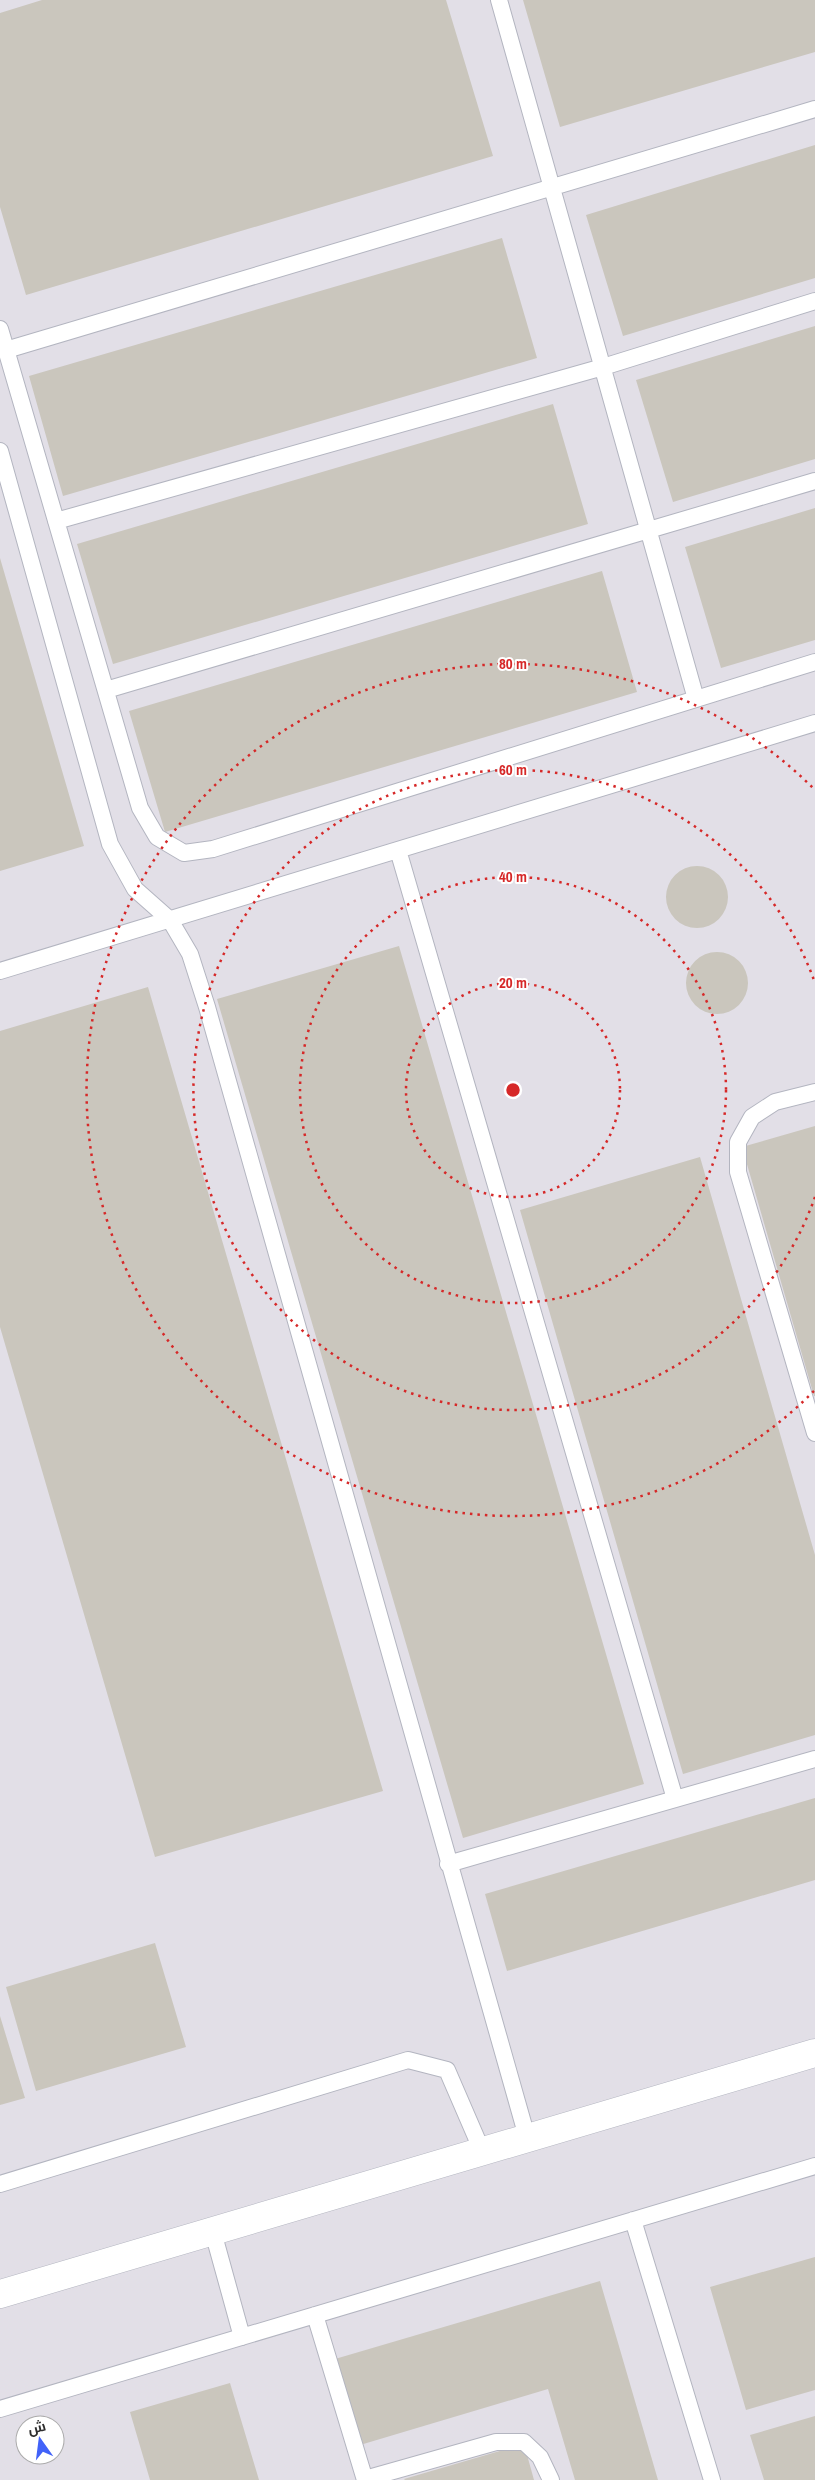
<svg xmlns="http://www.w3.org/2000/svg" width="815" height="2480" font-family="'Archivo Narrow',Cairo,sans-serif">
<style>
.industrial{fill:#e2dfe7;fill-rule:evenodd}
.building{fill:#cac6bd}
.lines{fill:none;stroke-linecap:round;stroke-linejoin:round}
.lane-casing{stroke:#b3b5c0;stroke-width:18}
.street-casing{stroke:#b3b5c0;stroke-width:29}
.lane{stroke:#fff;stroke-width:16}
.street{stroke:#fff;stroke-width:28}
.ring{fill:none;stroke:#d62828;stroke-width:2.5;stroke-dasharray:2.5 5}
.centre{fill:#d62828;stroke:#fff;stroke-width:2.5}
.ring-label{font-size:15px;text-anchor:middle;font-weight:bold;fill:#d62828;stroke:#fff;stroke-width:4;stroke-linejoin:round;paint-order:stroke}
</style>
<rect width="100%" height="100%" fill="#eee8df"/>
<path class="industrial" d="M 0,0 L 815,0 L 815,2480 L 0,2480 ZM 25,2425 L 55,2425 L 55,2455 L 25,2455 Z"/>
<path class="building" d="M 42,0 L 446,0 L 493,156 L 26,295 L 0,207 L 0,13 Z
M 523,0 L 815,0 L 815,52 L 560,127 Z
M 815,145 L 815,278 L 623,336 L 586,215 Z
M 502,238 L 537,358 L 63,496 L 29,376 Z
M 815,326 L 815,459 L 673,502 L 636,380 Z
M 553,404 L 588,524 L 113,664 L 77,544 Z
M 815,508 L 815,640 L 721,668 L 685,547 Z
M 0,558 L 84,846 L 0,871 Z
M 602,571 L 637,692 L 165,832 L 129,711 Z
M666 897a31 31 0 1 1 62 0a31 31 0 1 1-62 0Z
M 399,946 L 644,1784 L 463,1838 L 217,999 Z
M686 983a31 31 0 1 1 62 0a31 31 0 1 1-62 0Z
M 148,987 L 383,1791 L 155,1857 L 0,1327 L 0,1031 Z
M 815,1126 L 815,1396 L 814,1396 L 742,1147 Z
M 700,1157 L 815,1555 L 815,1735 L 683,1774 L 520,1210 Z
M 815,1798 L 815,1880 L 507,1971 L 485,1894 Z
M 155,1943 L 186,2047 L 36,2091 L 6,1987 Z
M 0,2016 L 25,2098 L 0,2105 Z
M 815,2257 L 815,2390 L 746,2410 L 710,2287 Z
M 600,2281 L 658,2480 L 575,2480 L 548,2389 L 360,2445 L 335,2359 Z
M 230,2383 L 259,2480 L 150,2480 L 130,2412 Z
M 815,2416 L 815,2480 L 764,2480 L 750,2435 Z
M 524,2444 L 534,2480 L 405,2480 L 404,2479 Z"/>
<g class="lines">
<g class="lane-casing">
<path id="lane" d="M 499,0 L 696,699
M 0,329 L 140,808 L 157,837 L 184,853 L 213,849 L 815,662
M 6,350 L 815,109
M 0,451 L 110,844 L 135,889 L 170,920 L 190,954 L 207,1007 L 527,2137
M 56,521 L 603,367 L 815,301
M 106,690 L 815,481
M 398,850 L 675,1799
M 0,971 L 815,723
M 815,1092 L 775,1102 L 752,1117 L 738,1142 L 738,1172 L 815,1433
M 448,1864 L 815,1759
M 0,2184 L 408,2060 L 447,2070 L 482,2151
M 633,2220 L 712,2480
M 213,2232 L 242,2337
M 315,2315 L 365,2480
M 0,2409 L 815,2166
M 365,2479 L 496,2442 L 524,2442 L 540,2457 L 551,2480"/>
</g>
<g class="street-casing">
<path id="street" d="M 0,2294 L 815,2053"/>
</g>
<use href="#lane" class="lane"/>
<use href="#street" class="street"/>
</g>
<g class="ring">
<circle cx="513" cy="1090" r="107"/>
<circle cx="513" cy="1090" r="213"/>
<path d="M815 1197A320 320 0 1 1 815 983"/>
<path d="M814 1391A426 426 0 1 1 814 789"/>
</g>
<circle cx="513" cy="1090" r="8" class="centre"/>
<g class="ring-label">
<text x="513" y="669">80 m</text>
<text x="513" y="775">60 m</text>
<text x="513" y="882">40 m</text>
<text x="513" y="988">20 m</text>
</g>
<g transform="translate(40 2440) rotate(346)"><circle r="24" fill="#ffffff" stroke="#ababab"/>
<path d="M0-4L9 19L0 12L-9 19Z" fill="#4162f9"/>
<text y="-8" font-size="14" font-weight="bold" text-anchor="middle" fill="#2d2d2d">ش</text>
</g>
</svg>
